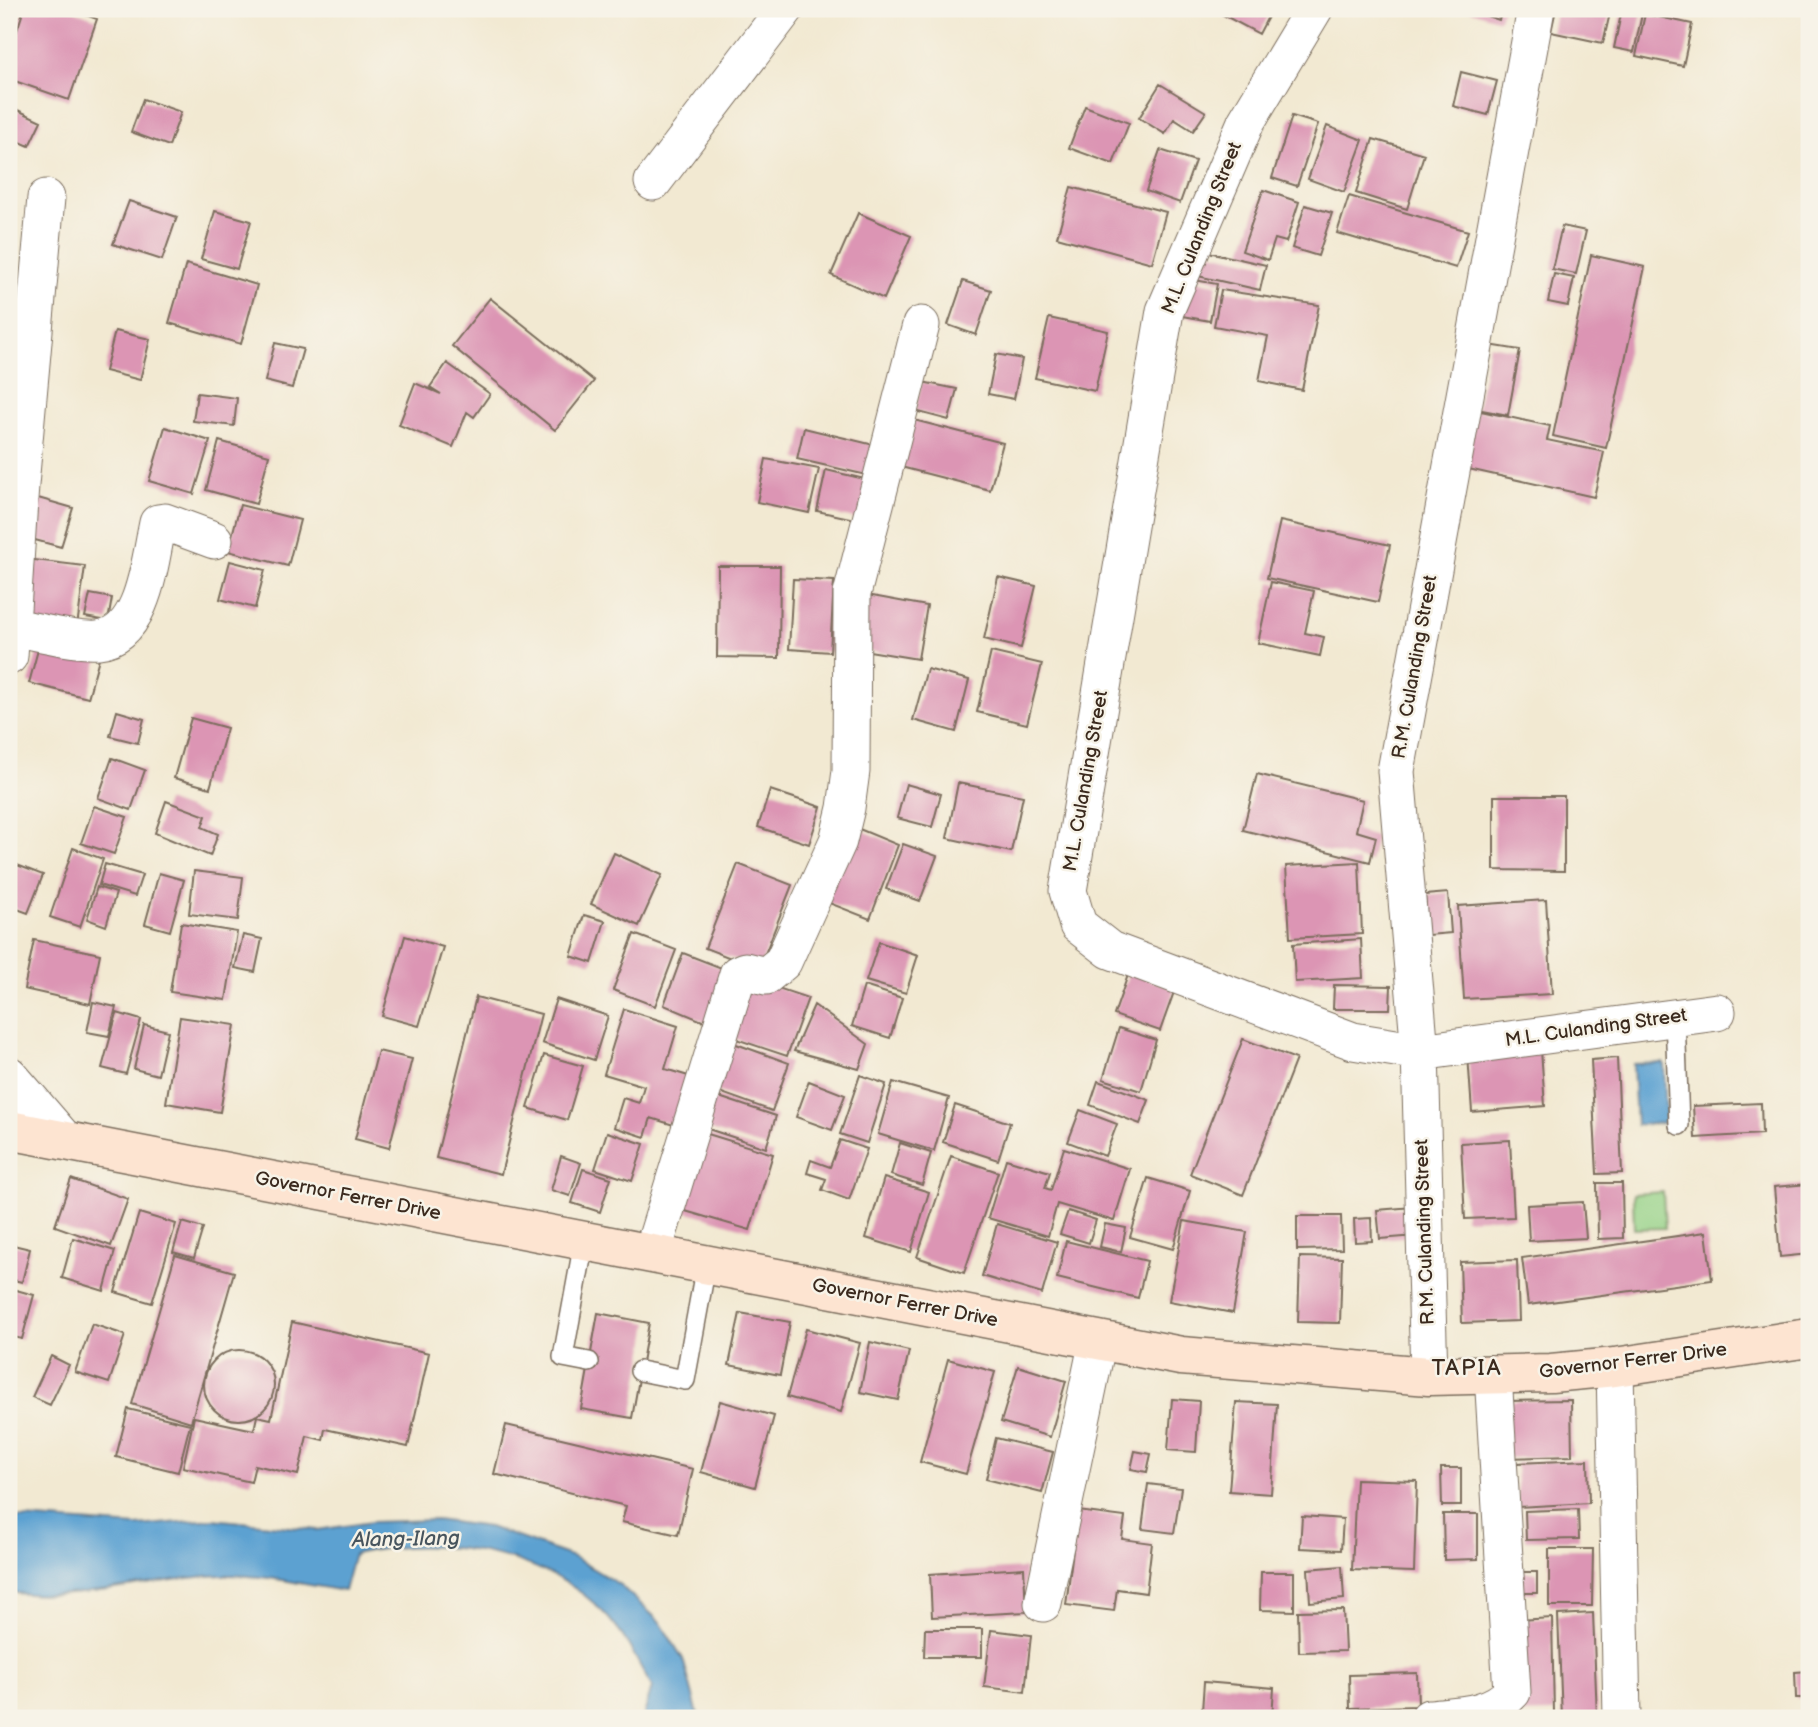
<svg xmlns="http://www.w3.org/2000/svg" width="1818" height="1727" font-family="'Balsamiq Sans',sans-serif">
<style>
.green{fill:#96d287;stroke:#687e52;stroke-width:2}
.water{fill:#5ca1d1;stroke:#4c6678;stroke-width:2}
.building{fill:#dc95b4}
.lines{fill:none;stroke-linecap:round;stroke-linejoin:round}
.service-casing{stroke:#7b6d5d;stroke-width:22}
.minor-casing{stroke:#7b6d5d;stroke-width:39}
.secondary-casing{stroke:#7b6d5d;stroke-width:41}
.service{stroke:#fff;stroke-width:19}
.minor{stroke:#fff;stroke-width:37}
.secondary{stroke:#fde4d1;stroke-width:38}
.labels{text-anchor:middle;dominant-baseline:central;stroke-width:5;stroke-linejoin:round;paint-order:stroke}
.street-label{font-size:19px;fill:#3b2a1e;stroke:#f7f3e8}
.water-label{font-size:21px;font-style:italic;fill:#47545d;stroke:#f7f3e8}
.quarter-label{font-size:23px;letter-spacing:2px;fill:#3b2a1e;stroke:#f7f3e8}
</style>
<rect width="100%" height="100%" fill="#f7f3e8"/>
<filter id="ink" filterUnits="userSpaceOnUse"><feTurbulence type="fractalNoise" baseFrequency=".0143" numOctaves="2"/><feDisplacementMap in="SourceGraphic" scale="14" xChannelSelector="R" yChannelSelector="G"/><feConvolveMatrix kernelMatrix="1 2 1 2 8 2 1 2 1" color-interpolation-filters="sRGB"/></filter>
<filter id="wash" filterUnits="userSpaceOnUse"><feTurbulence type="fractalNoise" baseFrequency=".00686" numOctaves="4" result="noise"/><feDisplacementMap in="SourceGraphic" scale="28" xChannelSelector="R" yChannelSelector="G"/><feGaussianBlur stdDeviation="1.57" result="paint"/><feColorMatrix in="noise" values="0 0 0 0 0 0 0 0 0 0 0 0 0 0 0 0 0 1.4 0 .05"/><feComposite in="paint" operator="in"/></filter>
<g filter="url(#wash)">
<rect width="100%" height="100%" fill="#f2e9d2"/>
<path class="green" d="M 1663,1192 L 1665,1228 L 1634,1229 L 1633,1194 Z"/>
<path class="water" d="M 1664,1063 L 1666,1123 L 1636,1125 L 1633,1064 Z
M 9,1517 L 137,1526 L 213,1519 L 317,1530 L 372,1522 L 436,1520 L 489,1527 L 573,1557 L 620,1585 L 660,1622 L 683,1659 L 699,1718 L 643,1718 L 652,1687 C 641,1669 632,1648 619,1631 C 562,1552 443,1534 354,1554 L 344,1591 C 305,1585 262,1574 222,1575 C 150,1578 83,1603 9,1592 Z"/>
<g id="blocks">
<path class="building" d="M 24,9 L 69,9 L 97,19 L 69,100 L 9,79 L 9,55 Z
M 1212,9 L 1272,9 L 1259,34 Z
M 1466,9 L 1503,9 L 1499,20 Z
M 1556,9 L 1611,9 L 1603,43 L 1551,32 Z
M 1622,9 L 1643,9 L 1634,52 L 1614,48 Z
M 1662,9 L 1687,9 L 1685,17 L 1662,12 Z
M 1645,14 L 1692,24 L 1683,66 L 1636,56 Z
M 1461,72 L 1497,81 L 1488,115 L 1453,106 Z
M 1160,84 L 1206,112 L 1193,131 L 1174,119 L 1165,134 L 1139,118 Z
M 143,99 L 181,112 L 169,146 L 131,132 Z
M 9,106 L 41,121 L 29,146 L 9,137 Z
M 1085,106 L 1129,123 L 1113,164 L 1069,148 Z
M 1292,116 L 1318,124 L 1297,186 L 1272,178 Z
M 1327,126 L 1363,140 L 1344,192 L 1308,179 Z
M 1373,139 L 1424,154 L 1407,209 L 1356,193 Z
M 1160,150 L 1195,161 L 1180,203 L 1146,191 Z
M 1071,187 L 1166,212 L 1152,263 L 1057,237 Z
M 1263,190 L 1299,202 L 1286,242 L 1275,239 L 1268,260 L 1242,251 Z
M 1349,196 L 1468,231 L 1456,268 L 1337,233 Z
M 129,201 L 177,217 L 162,260 L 113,244 Z
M 1305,205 L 1332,213 L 1318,256 L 1292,248 Z
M 215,211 L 251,221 L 237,269 L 201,259 Z
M 858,213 L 911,236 L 884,299 L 831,275 Z
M 1562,226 L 1586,231 L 1576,274 L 1552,269 Z
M 1195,249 L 1266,265 L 1260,290 L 1189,274 Z
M 1591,255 L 1645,267 L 1606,448 L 1553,436 Z
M 186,264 L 257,285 L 241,344 L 169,323 Z
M 1554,274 L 1574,278 L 1568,306 L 1548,302 Z
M 1189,279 L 1217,284 L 1210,321 L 1182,316 Z
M 9,281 L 18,284 L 9,313 Z
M 963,281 L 991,290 L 976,335 L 948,325 Z
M 1221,290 L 1319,305 L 1302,390 L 1259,381 L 1268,336 L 1214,326 Z
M 490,298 L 594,381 L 555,430 L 452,346 Z
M 1049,318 L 1108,331 L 1095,391 L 1035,378 Z
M 115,331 L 150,339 L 140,380 L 105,371 Z
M 275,343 L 303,349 L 292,388 L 265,381 Z
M 1489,345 L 1520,350 L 1508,415 L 1477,409 Z
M 996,354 L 1022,359 L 1014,399 L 988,394 Z
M 447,363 L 490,394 L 474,417 L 467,412 L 453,447 L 399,425 L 415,383 L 441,394 L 430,387 Z
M 922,382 L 957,389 L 949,420 L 915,411 Z
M 197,393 L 237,398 L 234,426 L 193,421 Z
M 1476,410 L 1550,426 L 1547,440 L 1604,452 L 1594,497 L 1464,468 Z
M 910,419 L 1003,443 L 990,490 L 897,466 Z
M 165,427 L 210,441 L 194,494 L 149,481 Z
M 804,428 L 878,446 L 871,476 L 797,459 Z
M 219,441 L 269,455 L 256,504 L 206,490 Z
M 766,459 L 819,469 L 809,513 L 757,502 Z
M 826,470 L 873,481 L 864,521 L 817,511 Z
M 31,496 L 73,508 L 61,547 L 20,536 Z
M 240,505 L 300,520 L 288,566 L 228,551 Z
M 1280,521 L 1390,545 L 1378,602 L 1267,578 Z
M 26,559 L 85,566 L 77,627 L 18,620 Z
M 230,561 L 265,570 L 255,608 L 220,599 Z
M 718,566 L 780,566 L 779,658 L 717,657 Z
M 998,577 L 1036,586 L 1021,648 L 984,639 Z
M 793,579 L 834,581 L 830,652 L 789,649 Z
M 1271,582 L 1314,591 L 1305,633 L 1324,637 L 1320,656 L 1258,643 Z
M 90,594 L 112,598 L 108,621 L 85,617 Z
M 867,595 L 927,606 L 918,659 L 857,649 Z
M 42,635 L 101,651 L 88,698 L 29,683 Z
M 991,652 L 1042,664 L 1027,724 L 977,712 Z
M 927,669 L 969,680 L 956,732 L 913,720 Z
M 117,711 L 144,719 L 138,743 L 110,736 Z
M 191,718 L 227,728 L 210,788 L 174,778 Z
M 112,758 L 145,770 L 131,810 L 98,798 Z
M 1257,774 L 1363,800 L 1356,831 L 1376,837 L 1370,862 L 1243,830 Z
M 958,783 L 1023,796 L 1011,852 L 947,838 Z
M 906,784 L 941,794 L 932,827 L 897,818 Z
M 770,790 L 821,807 L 809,844 L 758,827 Z
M 1494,796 L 1564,796 L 1564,871 L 1494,870 Z
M 166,801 L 206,816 L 202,827 L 218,834 L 210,856 L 155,833 Z
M 94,806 L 127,817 L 114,854 L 81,843 Z
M 852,826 L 898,845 L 870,919 L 824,901 Z
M 903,844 L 937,856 L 920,901 L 886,889 Z
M 73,848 L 103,859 L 80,927 L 50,917 Z
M 614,853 L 662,875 L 639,926 L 591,904 Z
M 1359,862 L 1362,934 L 1290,938 L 1286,866 Z
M 105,864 L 142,875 L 135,896 L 99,885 Z
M 738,864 L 792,885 L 759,969 L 705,948 Z
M 17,865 L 43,875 L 28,913 L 9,906 L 9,887 Z
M 194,871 L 243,877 L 238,920 L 189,914 Z
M 159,873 L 184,880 L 170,931 L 145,924 Z
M 97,887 L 116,893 L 106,926 L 87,919 Z
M 1448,893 L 1451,933 L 1428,935 L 1425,895 Z
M 1546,900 L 1552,994 L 1464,999 L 1458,906 Z
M 584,915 L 605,921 L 592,963 L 571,956 Z
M 181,923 L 237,932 L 226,1000 L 170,992 Z
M 634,934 L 676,950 L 655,1006 L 613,990 Z
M 243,935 L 262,939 L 255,972 L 235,968 Z
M 405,936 L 443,947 L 419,1026 L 382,1016 Z
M 1361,939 L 1363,978 L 1295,982 L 1293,944 Z
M 34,940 L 100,954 L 90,1004 L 24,989 Z
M 879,942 L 918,955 L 906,993 L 866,981 Z
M 683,953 L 727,970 L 707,1023 L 664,1005 Z
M 1129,972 L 1175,989 L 1160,1031 L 1114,1015 Z
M 748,978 L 808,998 L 787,1056 L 727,1036 Z
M 1334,985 L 1391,986 L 1390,1009 L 1333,1009 Z
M 864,986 L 902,998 L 890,1038 L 852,1026 Z
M 476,997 L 541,1014 L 501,1174 L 436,1158 Z
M 556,999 L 608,1016 L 594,1060 L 542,1043 Z
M 93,1002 L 116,1007 L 109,1036 L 87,1032 Z
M 814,1005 L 868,1044 L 859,1069 L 794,1051 Z
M 624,1009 L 678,1026 L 665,1069 L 695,1078 L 680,1127 L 651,1118 L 645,1137 L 614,1127 L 623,1098 L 639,1103 L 644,1086 L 604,1074 Z
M 117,1013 L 141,1020 L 126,1074 L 102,1068 Z
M 180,1017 L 235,1025 L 220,1112 L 166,1103 Z
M 144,1025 L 168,1031 L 158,1075 L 134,1069 Z
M 1119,1028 L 1156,1040 L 1141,1091 L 1103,1079 Z
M 1243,1039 L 1296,1059 L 1243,1195 L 1190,1174 Z
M 725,1040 L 789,1063 L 772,1111 L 708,1088 Z
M 1541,1050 L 1545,1106 L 1472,1112 L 1468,1055 Z
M 378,1051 L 412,1059 L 389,1148 L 355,1139 Z
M 544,1055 L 583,1066 L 567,1120 L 528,1108 Z
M 1617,1058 L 1622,1173 L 1597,1174 L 1591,1060 Z
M 860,1075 L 886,1084 L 867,1143 L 840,1134 Z
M 809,1081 L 845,1095 L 832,1130 L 796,1117 Z
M 1098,1081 L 1149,1100 L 1140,1124 L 1090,1105 Z
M 893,1082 L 949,1098 L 934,1151 L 878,1134 Z
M 710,1094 L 776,1116 L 766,1148 L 699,1126 Z
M 1761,1103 L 1762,1134 L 1695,1138 L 1693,1106 Z
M 955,1105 L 1010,1123 L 998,1160 L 943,1142 Z
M 1080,1110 L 1117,1124 L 1105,1156 L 1068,1142 Z
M 698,1131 L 773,1154 L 750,1230 L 675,1208 Z
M 607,1132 L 644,1144 L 632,1181 L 595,1169 Z
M 840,1140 L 867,1149 L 849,1200 L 822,1190 L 826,1179 L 807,1173 L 811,1160 L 830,1167 Z
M 1510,1140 L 1514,1217 L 1465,1219 L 1461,1143 Z
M 900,1143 L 931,1153 L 922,1185 L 891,1175 Z
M 1064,1148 L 1130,1169 L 1114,1221 L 1057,1204 L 1048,1236 L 988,1218 L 1006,1159 L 1050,1172 L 1045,1188 L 1051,1190 Z
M 561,1156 L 581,1163 L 570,1196 L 551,1190 Z
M 951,1156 L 998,1172 L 964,1273 L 917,1257 Z
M 583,1169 L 611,1178 L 600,1212 L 572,1203 Z
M 884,1178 L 929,1192 L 911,1252 L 866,1238 Z
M 1148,1178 L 1190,1191 L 1173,1249 L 1130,1237 Z
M 71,1179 L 128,1199 L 111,1246 L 55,1226 Z
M 1597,1183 L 1622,1183 L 1623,1238 L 1598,1239 Z
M 1809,1184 L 1809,1254 L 1780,1257 L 1774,1187 Z
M 1583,1202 L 1586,1238 L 1529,1241 L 1527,1205 Z
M 1413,1207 L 1416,1236 L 1380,1239 L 1377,1210 Z
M 1068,1211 L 1096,1220 L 1089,1243 L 1060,1234 Z
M 139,1213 L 176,1224 L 152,1303 L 115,1292 Z
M 1297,1216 L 1341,1216 L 1342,1249 L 1297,1250 Z
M 1371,1218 L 1372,1241 L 1355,1242 L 1354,1219 Z
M 1184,1221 L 1247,1232 L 1233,1313 L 1169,1301 Z
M 182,1222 L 203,1228 L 194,1258 L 173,1252 Z
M 997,1224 L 1057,1242 L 1042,1294 L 982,1276 Z
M 1105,1224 L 1126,1228 L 1121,1252 L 1100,1247 Z
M 1706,1232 L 1712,1280 L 1528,1305 L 1522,1258 Z
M 73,1238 L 115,1251 L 104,1291 L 62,1278 Z
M 1066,1241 L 1147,1261 L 1138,1298 L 1057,1278 Z
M 9,1244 L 30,1249 L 22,1282 L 9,1279 Z
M 175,1255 L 234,1272 L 191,1422 L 132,1404 Z
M 1300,1257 L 1342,1258 L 1340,1323 L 1298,1322 Z
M 1517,1260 L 1519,1321 L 1462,1323 L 1460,1262 Z
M 9,1288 L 34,1295 L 22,1339 L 9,1336 Z
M 598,1313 L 649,1323 L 632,1418 L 581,1409 Z
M 740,1313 L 790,1322 L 780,1375 L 729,1365 Z
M 292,1322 L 429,1353 L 408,1447 L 325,1429 L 323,1440 L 307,1436 L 298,1475 L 255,1465 L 251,1482 L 183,1467 L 194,1417 L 254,1430 L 257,1416 L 271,1419 Z
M 92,1324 L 125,1335 L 109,1383 L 75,1372 Z
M 806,1329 L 860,1343 L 841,1412 L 787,1397 Z
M 870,1342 L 909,1351 L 898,1400 L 860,1392 Z
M204 1385a35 35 0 1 1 70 0a35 35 0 1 1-70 0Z
M 51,1356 L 69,1365 L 50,1405 L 32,1397 Z
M 948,1359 L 995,1372 L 966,1474 L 920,1462 Z
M 1018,1366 L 1066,1381 L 1050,1437 L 1001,1422 Z
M 1172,1399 L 1199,1401 L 1196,1452 L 1168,1450 Z
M 1571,1400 L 1572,1456 L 1507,1458 L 1506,1401 Z
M 720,1401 L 774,1416 L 755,1487 L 701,1472 Z
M 1236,1402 L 1277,1404 L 1271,1494 L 1229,1491 Z
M 128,1409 L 190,1424 L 178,1472 L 116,1457 Z
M 506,1425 L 693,1469 L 678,1535 L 622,1522 L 626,1506 L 494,1474 Z
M 996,1438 L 1053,1452 L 1042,1493 L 986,1479 Z
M 1135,1451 L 1151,1454 L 1147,1472 L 1131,1469 Z
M 1588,1460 L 1589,1503 L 1518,1507 L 1516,1463 Z
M 1441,1468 L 1461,1468 L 1461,1506 L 1442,1506 Z
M 1356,1479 L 1417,1481 L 1414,1572 L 1352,1570 Z
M 1148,1484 L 1181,1488 L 1174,1533 L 1142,1529 Z
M 1578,1509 L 1579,1539 L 1526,1540 L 1525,1511 Z
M 1078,1511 L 1125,1517 L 1122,1539 L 1152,1543 L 1146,1593 L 1117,1589 L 1114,1611 L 1066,1605 Z
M 1443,1514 L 1478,1514 L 1478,1559 L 1444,1560 Z
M 1302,1516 L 1343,1519 L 1341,1550 L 1300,1548 Z
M 1549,1549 L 1593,1549 L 1592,1606 L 1549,1606 Z
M 1342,1566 L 1344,1599 L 1310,1602 L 1308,1569 Z
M 1024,1568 L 1026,1612 L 932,1617 L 930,1574 Z
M 1261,1572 L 1294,1572 L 1294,1611 L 1260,1610 Z
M 1520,1572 L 1537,1572 L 1537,1593 L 1520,1593 Z
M 1343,1610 L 1345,1651 L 1299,1652 L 1298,1611 Z
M 1593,1613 L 1597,1718 L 1562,1718 L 1558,1615 Z
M 1552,1618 L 1554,1713 L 1521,1714 L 1518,1620 Z
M 925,1629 L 982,1629 L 982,1657 L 924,1657 Z
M 991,1630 L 1031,1635 L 1025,1692 L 984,1687 Z
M 1809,1671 L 1809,1698 L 1796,1698 L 1795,1672 Z
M 1417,1673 L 1418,1706 L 1350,1708 L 1349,1675 Z
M 1204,1682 L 1274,1688 L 1272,1717 L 1202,1711 Z"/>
</g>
</g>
<g filter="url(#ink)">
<use href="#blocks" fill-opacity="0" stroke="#7b6d5d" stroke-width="2"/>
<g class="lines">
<g class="service-casing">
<path id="service" d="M 1675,1017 L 1679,1125
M 584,1242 L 563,1357 L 589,1362
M 640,1371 L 685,1380 L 706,1265"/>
</g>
<g class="minor-casing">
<path id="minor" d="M 1314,9 L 1246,122 L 1165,311 L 1068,891 L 1078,925 L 1110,950 L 1353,1041 L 1420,1052 L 1717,1012
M 653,182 L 785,9
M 13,627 C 35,631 78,642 98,640 C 144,636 150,559 158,523 L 165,522 L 214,540
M 9,656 L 20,485 L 46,198
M 9,1075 L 66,1141
M 652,1254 L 738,974 L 745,971 L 766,976 L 783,962 L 838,841 L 846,808 L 851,771 L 852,594 L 921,325
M 1615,1367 L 1622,1718
M 1429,1376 L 1420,1052 L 1396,771 L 1536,9
M 1043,1603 L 1098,1340
M 1429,1718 C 1458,1715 1491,1716 1512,1692 L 1493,1374"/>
</g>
<g class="secondary-casing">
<path id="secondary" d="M 9,1130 L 1181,1356 L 1429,1376 L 1551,1373 L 1615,1367 L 1809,1338"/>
</g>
<use href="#service" class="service"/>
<use href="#minor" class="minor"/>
<use href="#secondary" class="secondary"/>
</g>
</g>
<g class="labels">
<g class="street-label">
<text transform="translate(1202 228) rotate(-68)">M.L. Culanding Street</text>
<text transform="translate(1415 667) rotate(-80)">R.M. Culanding Street</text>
<text transform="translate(1086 781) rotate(-80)">M.L. Culanding Street</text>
<text transform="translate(1596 1028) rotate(-8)">M.L. Culanding Street</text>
<text transform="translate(348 1196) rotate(11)">Governor Ferrer Drive</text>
<text transform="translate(1425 1232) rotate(-92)">R.M. Culanding Street</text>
<text transform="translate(905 1303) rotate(11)">Governor Ferrer Drive</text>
<text transform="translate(1633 1361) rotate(-7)">Governor Ferrer Drive</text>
</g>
<g class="water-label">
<text transform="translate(406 1539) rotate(-1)">Alang-Ilang</text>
</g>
<g class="quarter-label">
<text x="1467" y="1368">TAPIA</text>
</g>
</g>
<rect width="1818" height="1727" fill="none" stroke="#f7f3e8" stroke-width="35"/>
</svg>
